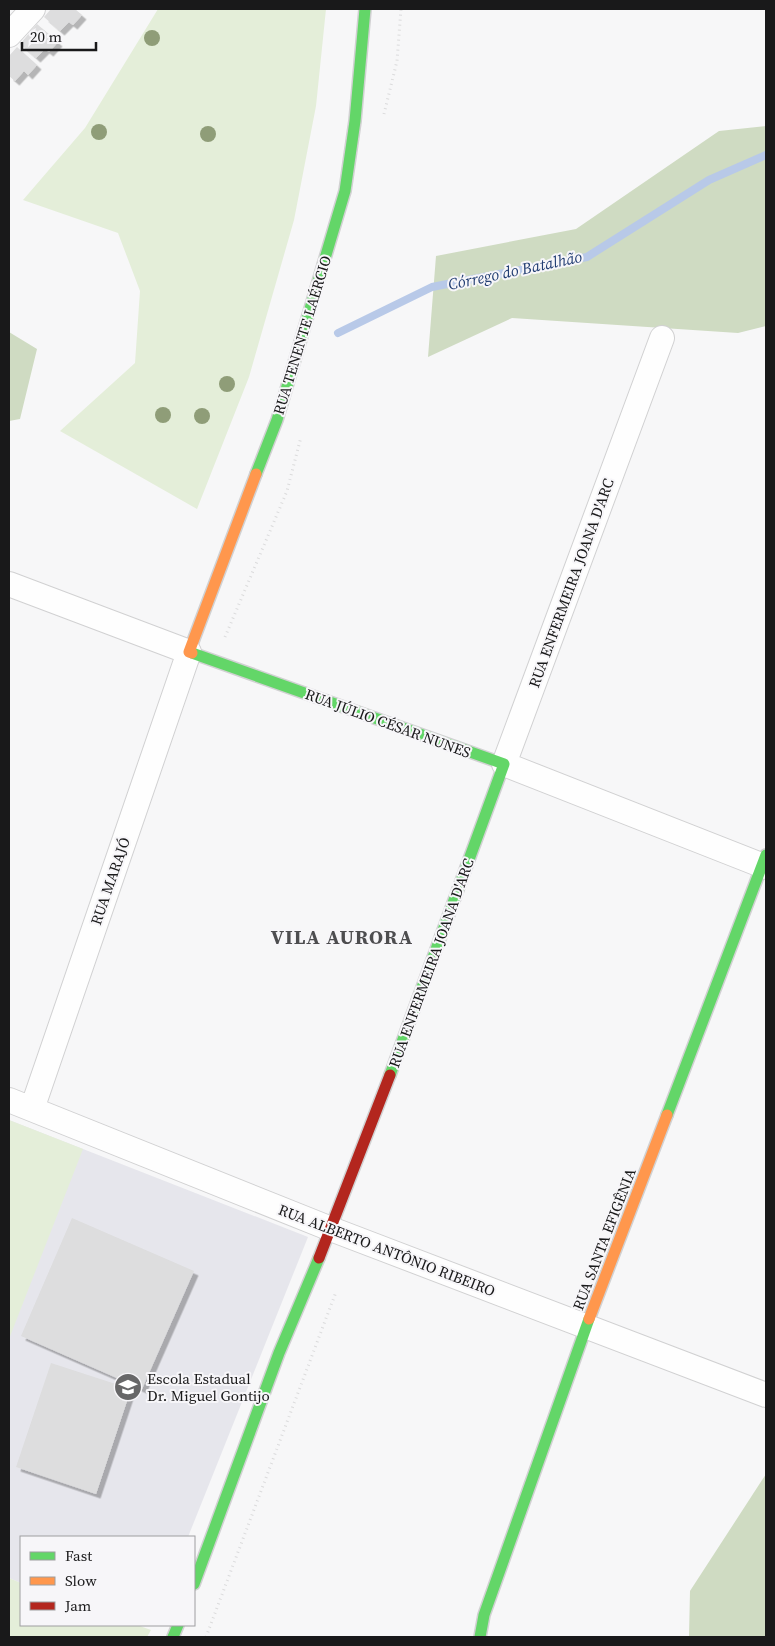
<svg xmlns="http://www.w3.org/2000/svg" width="775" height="1646" font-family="'Source Serif 4',serif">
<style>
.built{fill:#e6e6ec}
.green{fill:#e4eed9}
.forest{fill:#cfdbc2}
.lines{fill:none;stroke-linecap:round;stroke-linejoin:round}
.stream{stroke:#b8c9e8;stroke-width:8}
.building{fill:#ddddde;filter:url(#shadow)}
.street-casing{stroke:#d1d1d2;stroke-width:26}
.fast-casing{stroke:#d1d1d2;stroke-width:14}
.slow-casing{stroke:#d1d1d2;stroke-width:14}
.jam-casing{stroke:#d1d1d2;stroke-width:14}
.path{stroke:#dbdbdc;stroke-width:3;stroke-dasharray:1 4;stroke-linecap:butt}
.street{stroke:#fefefe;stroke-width:24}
.fast{stroke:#63d668;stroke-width:11}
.slow{stroke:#ff974d;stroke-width:11}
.jam{stroke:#b3261e;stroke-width:11}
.tree{fill:#8f9d78}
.labels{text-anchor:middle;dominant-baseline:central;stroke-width:4;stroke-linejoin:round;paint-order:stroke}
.street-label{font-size:15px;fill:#19191a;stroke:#f7f6f9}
.poi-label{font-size:15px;fill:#19191a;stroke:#f7f6f9;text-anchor:start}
.water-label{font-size:16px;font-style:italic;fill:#213d72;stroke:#f7f6f9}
.district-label{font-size:20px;font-weight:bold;letter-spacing:1px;fill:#4d4d4f;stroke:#f7f6f9}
</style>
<defs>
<filter id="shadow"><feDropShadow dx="4.5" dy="4.5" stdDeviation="0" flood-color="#0004"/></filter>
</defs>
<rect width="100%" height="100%" fill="#f7f7f8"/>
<path class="built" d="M 9,1120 L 308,1237 L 188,1537 L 21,1537 L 21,1583 L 9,1578 Z"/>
<path class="green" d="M 158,9 L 326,9 L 316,106 L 294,220 L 249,377 L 197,509 L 60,431 L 135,363 L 140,291 L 118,233 L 23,200 L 85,128 Z
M 9,1120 L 83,1149 L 9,1339 Z
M 9,1578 L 21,1583 L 21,1625 L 137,1625 L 151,1630 L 147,1637 L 9,1637 Z"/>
<path class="forest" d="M 766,126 L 766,326 L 738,333 L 512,318 L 428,357 L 436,256 L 576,229 L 719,131 Z
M 9,332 L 37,349 L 20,419 L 9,421 Z
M 766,1474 L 766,1637 L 689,1637 L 690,1591 Z"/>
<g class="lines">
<path class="stream" d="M 338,333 L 432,287 L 587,257 L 709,180 L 766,155"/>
</g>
<path class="building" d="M 51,9 L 75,9 L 82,15 L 73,25 L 69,22 L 60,31 L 44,17 Z
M 37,24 L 58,42 L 49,52 L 45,49 L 36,58 L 20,44 Z
M 17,47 L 37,65 L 28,75 L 24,71 L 15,81 L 9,76 L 9,56 Z
M 72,1218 L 194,1271 L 142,1389 L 21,1336 Z
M 51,1363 L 131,1389 L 96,1494 L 16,1467 Z"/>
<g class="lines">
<g class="street-casing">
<path id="street" d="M 9,35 L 33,9
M 662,338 L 504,764 L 766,867
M 9,584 L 189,652 L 32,1109
M 9,1100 L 331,1229 L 766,1395"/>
</g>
<g class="fast-casing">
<path id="fast" d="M 256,474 L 277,420 L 345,191 L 355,121 L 365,9
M 192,653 L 504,764 L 390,1075
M 667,1115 L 766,855
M 194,1584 L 279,1353 L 319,1258
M 173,1637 L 178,1625
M 480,1637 L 484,1615 L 589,1319"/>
</g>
<g class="slow-casing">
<path id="slow" d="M 192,653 L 189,652 L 256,474
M 589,1319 L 667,1115"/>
</g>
<g class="jam-casing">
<path id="jam" d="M 319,1258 L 390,1075"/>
</g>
<path class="path" d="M 384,114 L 397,61 L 401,9
M 225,637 L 287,491 L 301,437
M 206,1637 L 336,1292"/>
<use href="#street" class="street"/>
<use href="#fast" class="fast"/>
<use href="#slow" class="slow"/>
<use href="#jam" class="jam"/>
</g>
<g class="tree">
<circle cx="152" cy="38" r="8"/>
<circle cx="99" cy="132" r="8"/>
<circle cx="208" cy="134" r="8"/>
<circle cx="227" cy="384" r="8"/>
<circle cx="163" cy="415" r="8"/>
<circle cx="202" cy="416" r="8"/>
</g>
<defs>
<g id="school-disc" transform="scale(1.4375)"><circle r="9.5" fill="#676768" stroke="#f7f6f9"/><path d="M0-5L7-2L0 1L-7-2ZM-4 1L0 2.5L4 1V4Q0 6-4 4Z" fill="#fff"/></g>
</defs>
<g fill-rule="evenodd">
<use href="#school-disc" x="128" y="1387"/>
</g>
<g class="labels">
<g class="street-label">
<text transform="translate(302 335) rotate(-73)">RUA TENENTE LAÉRCIO</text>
<text transform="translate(571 583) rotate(-70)">RUA ENFERMEIRA JOANA D'ARC</text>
<text transform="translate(388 723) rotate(20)">RUA JÚLIO CÉSAR NUNES</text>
<text transform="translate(110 881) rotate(-71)">RUA MARAJÓ</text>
<text transform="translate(431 963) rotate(-70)">RUA ENFERMEIRA JOANA D'ARC</text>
<text transform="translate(604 1239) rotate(-69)">RUA SANTA EFIGÊNIA</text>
<text transform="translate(387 1250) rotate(21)">RUA ALBERTO ANTÔNIO RIBEIRO</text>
</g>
<g class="poi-label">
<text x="147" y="1378">Escola Estadual<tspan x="147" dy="17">Dr. Miguel Gontijo</tspan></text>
</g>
<g class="water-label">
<text transform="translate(515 270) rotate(-12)">Córrego do Batalhão</text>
</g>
<g class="district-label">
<text x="342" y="937">VILA AURORA</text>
</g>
</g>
<rect width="775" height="1646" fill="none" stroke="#19191a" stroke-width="20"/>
<rect x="20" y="1536" width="175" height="90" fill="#f7f6f9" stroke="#9e9ea0"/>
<rect x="30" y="1552" width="25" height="8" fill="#63d668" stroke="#9e9ea0"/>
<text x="65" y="1561" font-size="15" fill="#19191a">Fast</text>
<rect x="30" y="1577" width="25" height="8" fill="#ff974d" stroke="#9e9ea0"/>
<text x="65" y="1586" font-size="15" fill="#19191a">Slow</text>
<rect x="30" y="1602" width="25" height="8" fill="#b3261e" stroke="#9e9ea0"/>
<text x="65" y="1611" font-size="15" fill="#19191a">Jam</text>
<path d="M22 42v8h74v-8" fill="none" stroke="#19191a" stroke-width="2.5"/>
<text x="30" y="42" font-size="15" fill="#19191a" stroke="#f7f6f9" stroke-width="4" paint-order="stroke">20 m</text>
</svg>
